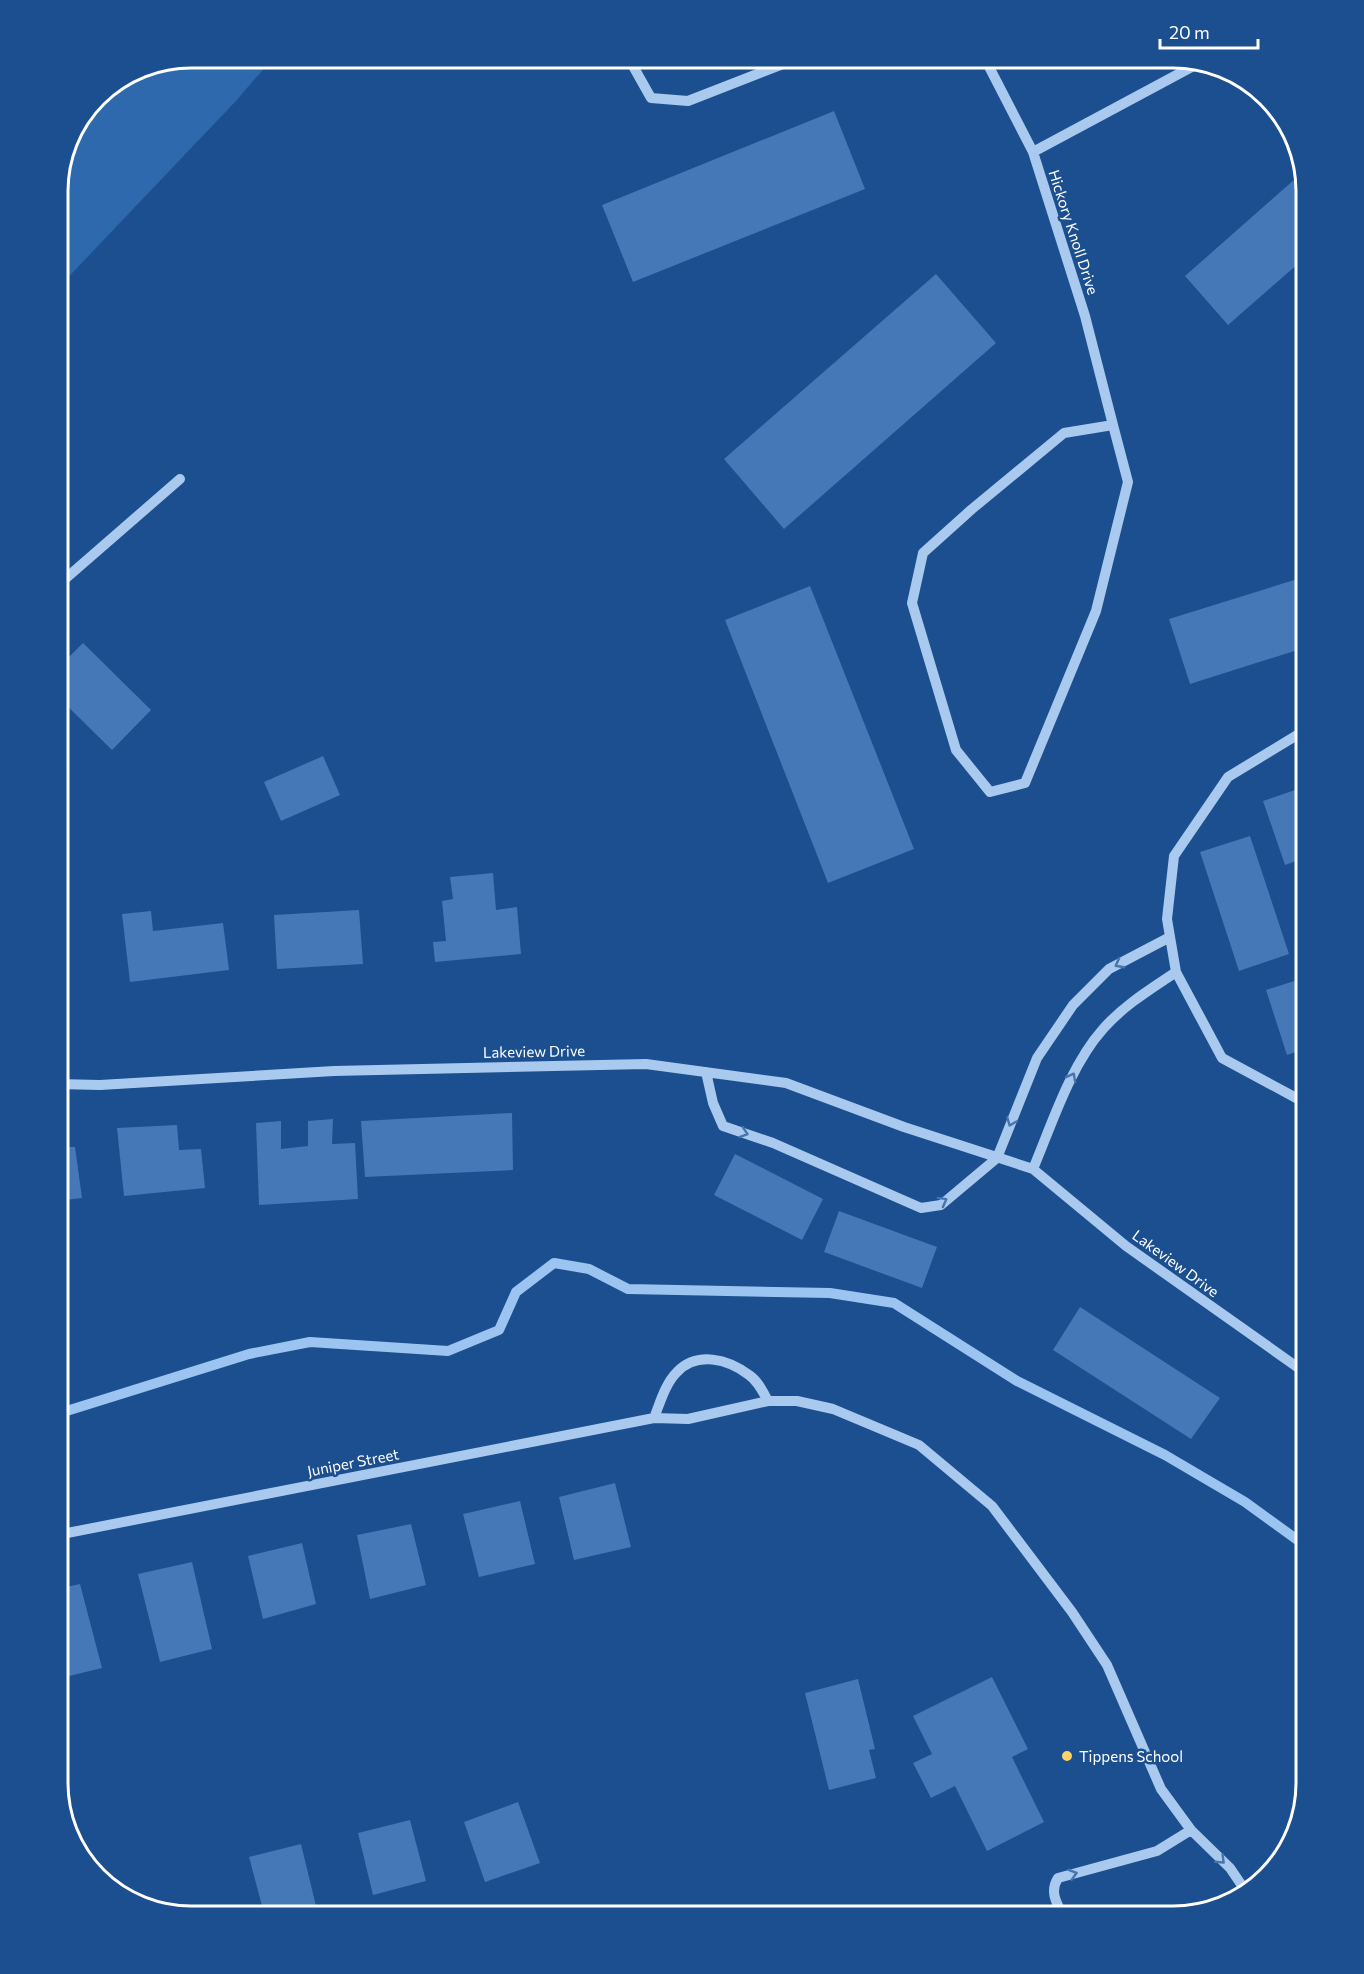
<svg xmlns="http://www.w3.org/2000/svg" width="1364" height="1974" font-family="Commissioner,sans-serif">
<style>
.green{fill:#2e69ad}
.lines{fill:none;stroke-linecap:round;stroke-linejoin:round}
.stream{stroke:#9cc4f0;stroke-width:10}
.building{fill:#4478b7}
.minor{stroke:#a9c9ee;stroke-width:10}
.oneway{stroke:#4674ac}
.poi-dot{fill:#ffd166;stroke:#1b4f8f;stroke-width:2}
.labels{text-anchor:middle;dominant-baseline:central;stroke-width:5;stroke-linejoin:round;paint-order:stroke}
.street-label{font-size:15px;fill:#fff;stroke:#1b4f8f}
.poi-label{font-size:15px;fill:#fff;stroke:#1b4f8f;text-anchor:start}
.rim{fill:none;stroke:#fff;stroke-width:3}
</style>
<rect width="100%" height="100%" fill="#1b4f8f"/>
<path class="green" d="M 190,57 L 274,57 L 234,103 L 57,289 L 57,182 L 67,139 L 96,96 L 140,67 Z"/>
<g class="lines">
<path class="stream" d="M 57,1414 L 249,1354 L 310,1342 L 448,1351 L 499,1330 L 516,1292 L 554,1263 L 589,1269 L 628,1289 L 830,1293 L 894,1303 L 1017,1381 L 1165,1455 L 1245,1502 L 1307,1547"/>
</g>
<path class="building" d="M 834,111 L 865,189 L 633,282 L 602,205 Z
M 1295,179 L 1307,192 L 1307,256 L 1228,325 L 1185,276 Z
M 936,274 L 996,343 L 784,529 L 724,459 Z
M 1307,576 L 1307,647 L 1190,684 L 1169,619 Z
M 810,586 L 914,849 L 828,883 L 725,620 Z
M 83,643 L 151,710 L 112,750 L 57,696 L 57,669 Z
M 323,756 L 340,795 L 281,821 L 264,782 Z
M 1307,786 L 1307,857 L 1285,865 L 1263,801 Z
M 1250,836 L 1289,954 L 1239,971 L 1200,852 Z
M 493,873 L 496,910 L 517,907 L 521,954 L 435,962 L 433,942 L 446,941 L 442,901 L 453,899 L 450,877 Z
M 359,910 L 363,964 L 277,969 L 274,915 Z
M 151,911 L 153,931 L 223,923 L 229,970 L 130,982 L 122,914 Z
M 1307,977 L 1307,1048 L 1287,1055 L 1266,990 Z
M 512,1113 L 513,1170 L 365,1177 L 361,1121 Z
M 333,1119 L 332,1144 L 355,1143 L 358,1199 L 259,1205 L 256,1123 L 281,1121 L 281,1149 L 308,1146 L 308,1121 Z
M 177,1125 L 179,1150 L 201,1149 L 205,1188 L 124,1196 L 117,1128 Z
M 67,1127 L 68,1147 L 75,1147 L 82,1198 L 57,1201 L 57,1128 Z
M 735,1154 L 823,1199 L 802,1240 L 714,1195 Z
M 839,1211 L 937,1247 L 922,1288 L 824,1252 Z
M 1080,1307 L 1220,1398 L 1191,1439 L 1053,1350 Z
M 615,1483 L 631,1547 L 574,1560 L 559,1497 Z
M 520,1501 L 535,1564 L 479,1577 L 463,1514 Z
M 411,1524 L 426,1585 L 370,1599 L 357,1535 Z
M 302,1543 L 316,1604 L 263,1619 L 248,1556 Z
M 192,1562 L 212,1649 L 160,1662 L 138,1574 Z
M 80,1584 L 102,1668 L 57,1679 L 57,1589 Z
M 992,1677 L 1028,1749 L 1012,1757 L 1044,1822 L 987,1851 L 955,1786 L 931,1798 L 913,1763 L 932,1754 L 913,1716 Z
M 858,1679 L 875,1749 L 869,1750 L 876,1778 L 829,1790 L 805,1693 Z
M 58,1707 L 67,1749 L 57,1751 L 57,1708 Z
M 518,1802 L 540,1863 L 485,1882 L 464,1822 Z
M 410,1820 L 426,1881 L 373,1895 L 358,1833 Z
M 301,1844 L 316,1906 L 274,1917 L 265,1917 L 249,1857 Z"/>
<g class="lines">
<path class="minor" d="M 634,57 L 633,66 L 651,98 L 688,101 L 801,57
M 984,57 L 1033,152 L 1085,316 L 1113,425
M 1033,152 L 1199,63
M 1113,425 L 1128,482 L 1096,611 L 1025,783 L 990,792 L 956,750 L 912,603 L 923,553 L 972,509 L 1064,433 Z
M 57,586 L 180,479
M 706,1072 L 713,1103 L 723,1126 L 773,1143 L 921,1208 L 941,1205 L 997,1158 L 1037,1058 L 1073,1005 L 1109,969 L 1170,937
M 57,1084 L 100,1085 L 334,1071 L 646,1064 L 786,1083 L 904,1127 L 1033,1169 L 1126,1246 L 1307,1374
M 1307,1100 L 1298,1099 L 1222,1058 L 1176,972 L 1167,919 L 1174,856 L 1228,777 L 1307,729
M 1033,1169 C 1052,1124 1070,1066 1103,1029 C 1124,1005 1151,989 1176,972
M 654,1418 C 660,1403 665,1384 677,1372 C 697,1351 728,1359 749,1375 C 758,1381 763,1392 768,1401
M 57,1535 L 654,1418 L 688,1419 L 768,1401 L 797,1401 L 833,1409 L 919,1445 L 992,1506 L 1072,1612 L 1107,1665 L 1161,1789 L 1191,1830 L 1230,1868 L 1247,1893
M 1064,1917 C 1057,1904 1049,1892 1058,1878 L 1157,1851 L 1191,1830"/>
</g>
<defs><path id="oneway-chevron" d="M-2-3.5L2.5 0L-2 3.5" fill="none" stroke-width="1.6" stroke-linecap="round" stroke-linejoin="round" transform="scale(1.5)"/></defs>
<g class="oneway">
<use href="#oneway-chevron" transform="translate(1119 964) rotate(152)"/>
<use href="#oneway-chevron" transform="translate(1072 1077) rotate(-62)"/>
<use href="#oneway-chevron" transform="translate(1011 1122) rotate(112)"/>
<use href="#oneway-chevron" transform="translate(744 1133) rotate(18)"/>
<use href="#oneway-chevron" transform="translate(943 1201) rotate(-29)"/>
<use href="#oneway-chevron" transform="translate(1221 1860) rotate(44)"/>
<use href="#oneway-chevron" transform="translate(1073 1874) rotate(-16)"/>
</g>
<circle class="poi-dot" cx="1067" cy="1756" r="6"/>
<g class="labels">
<g class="street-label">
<text transform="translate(1074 232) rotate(72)">Hickory Knoll Drive</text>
<text transform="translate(534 1051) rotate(-1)">Lakeview Drive</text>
<text transform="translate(1176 1263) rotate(36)">Lakeview Drive</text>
<text transform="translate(353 1462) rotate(-11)">Juniper Street</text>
</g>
<g class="poi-label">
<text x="1079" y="1756">Tippens School</text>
</g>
</g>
<path d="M0 0H1364V1974H0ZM191 68H1173A123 123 0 0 1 1296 191V1783A123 123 0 0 1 1173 1906H191A123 123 0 0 1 68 1783V191A123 123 0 0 1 191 68Z" fill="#1b4f8f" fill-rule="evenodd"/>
<path class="rim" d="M191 68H1173A123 123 0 0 1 1296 191V1783A123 123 0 0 1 1173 1906H191A123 123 0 0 1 68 1783V191A123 123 0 0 1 191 68Z"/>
<path d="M1160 39v9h98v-9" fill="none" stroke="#ffffff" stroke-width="3"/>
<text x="1169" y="39" font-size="18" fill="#ffffff" stroke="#1b4f8f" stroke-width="4.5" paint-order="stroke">20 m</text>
</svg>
